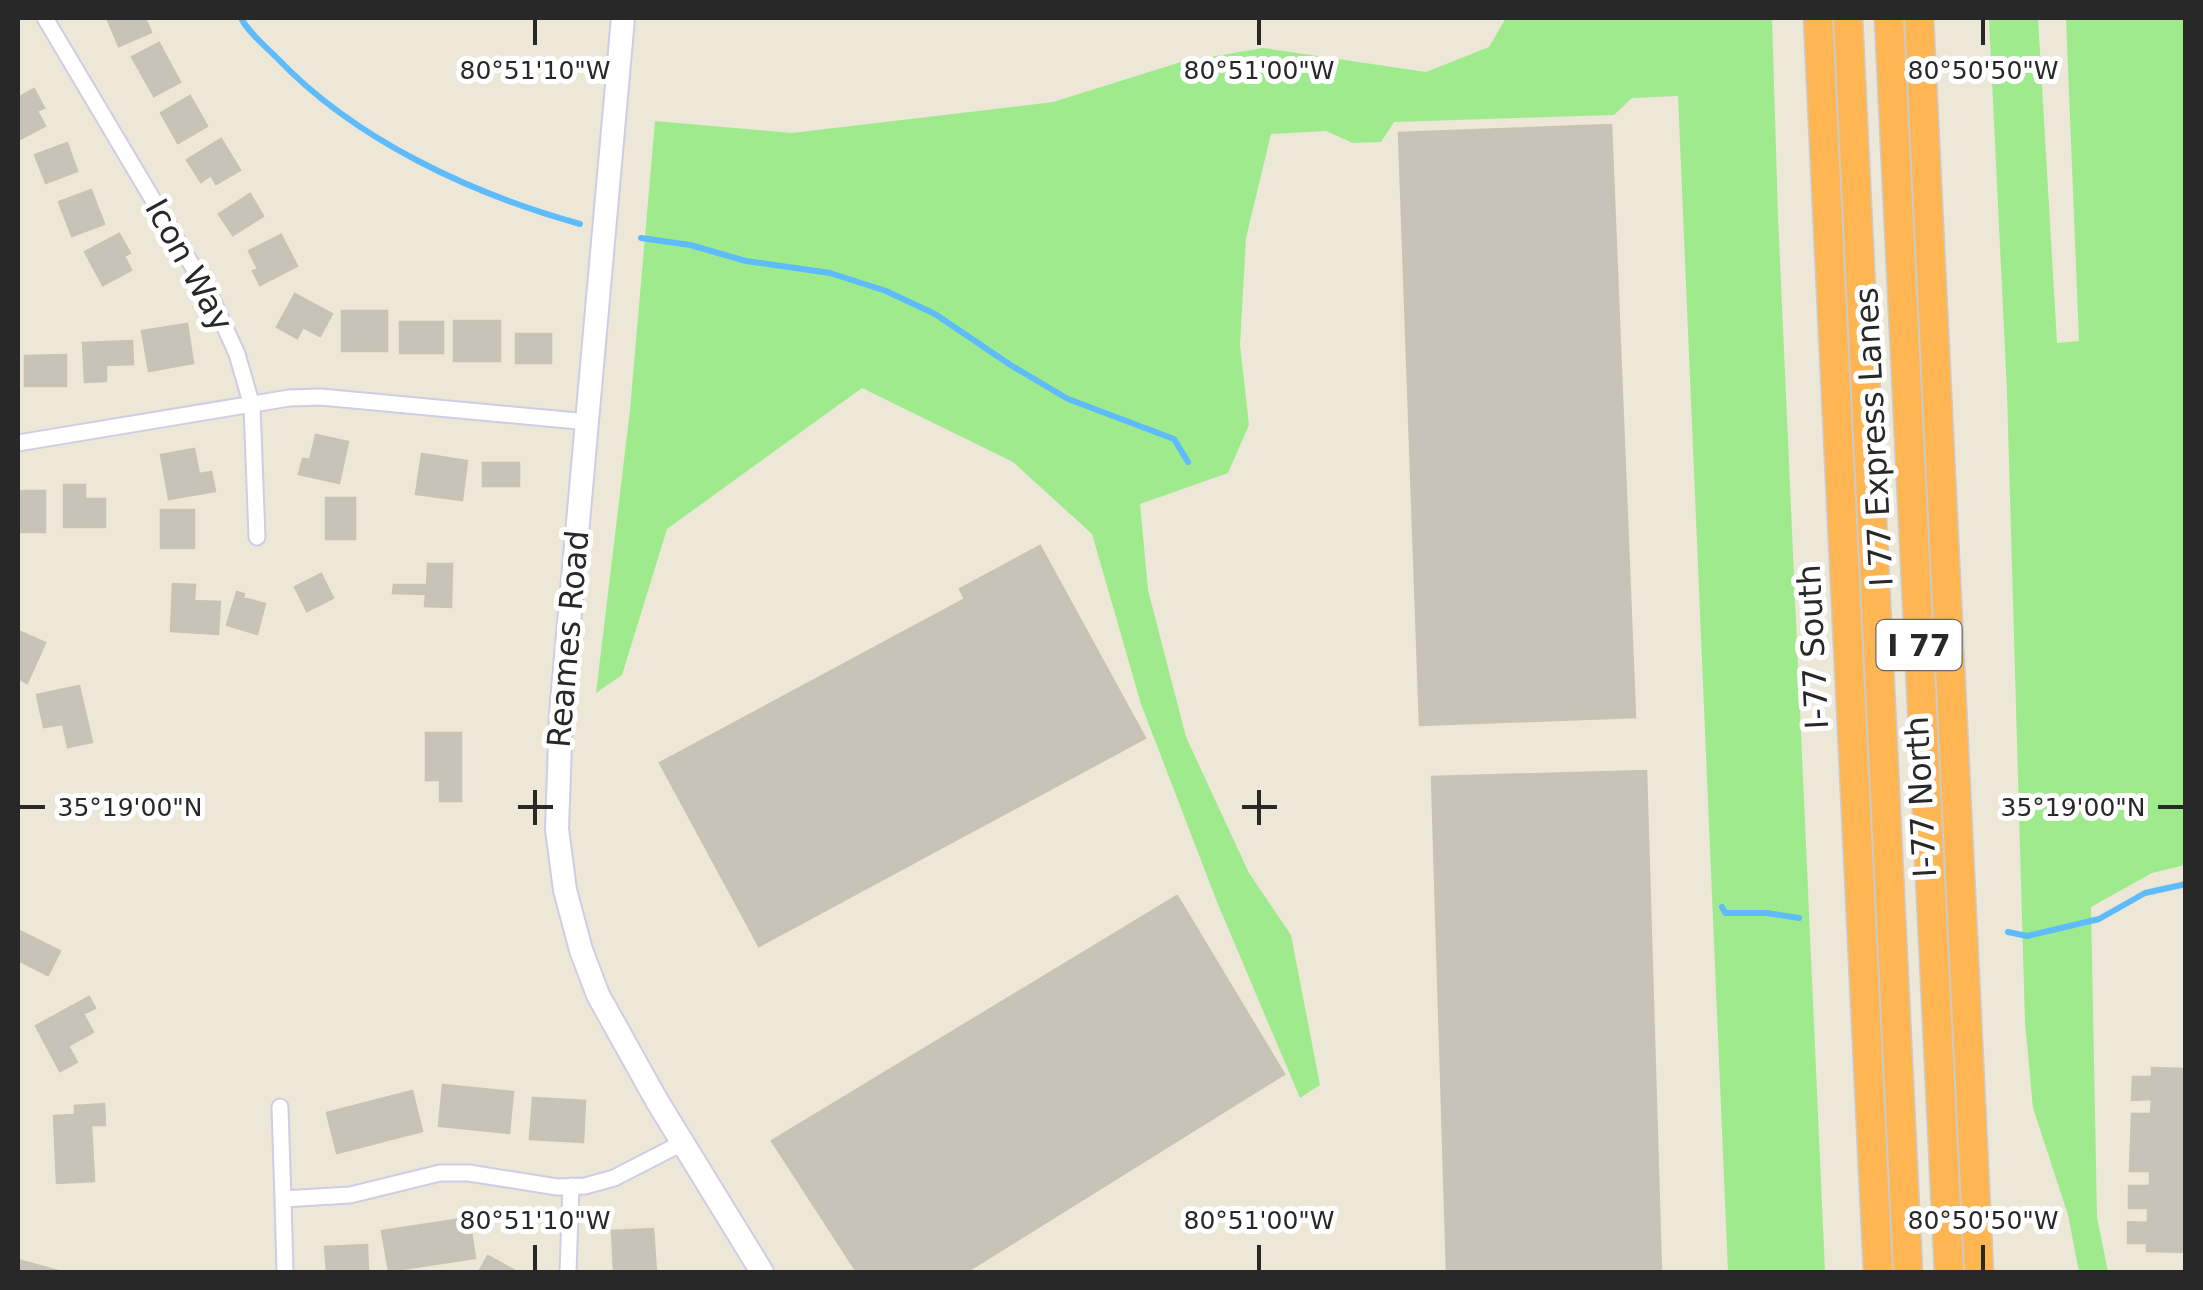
<svg xmlns="http://www.w3.org/2000/svg" width="2203" height="1290" font-family="'DejaVu Sans',sans-serif">
<style>
.green{fill:#a0ea8e}
.lines{fill:none;stroke-linecap:round;stroke-linejoin:round}
.stream{stroke:#5ebbfc;stroke-width:6}
.building{fill:#c8c3b8;stroke:#c8c3b2;stroke-width:2.5}
.minor-casing{stroke:#cdcee4;stroke-width:19}
.secondary-casing{stroke:#cdcee4;stroke-width:26}
.motorway-casing{stroke:#cbcbcb;stroke-width:31}
.minor{stroke:#fff;stroke-width:15}
.secondary{stroke:#fff;stroke-width:22}
.motorway{stroke:#ffb551;stroke-width:28}
.ticks{fill:none;stroke:#282828;stroke-width:4}
.labels{text-anchor:middle;dominant-baseline:central;stroke-width:10;stroke-linejoin:round;paint-order:stroke}
.shield{fill:#fff;stroke:#686868;stroke-width:2.5}
.shield-label{font-size:30px;font-weight:bold;fill:#282828}
.street-label{font-size:32px;fill:#282828;stroke:#fff}
.ticks-label{font-size:25px;text-anchor:middle;fill:#282828;stroke:#fff;stroke-width:10;stroke-linejoin:round;paint-order:stroke}
</style>
<rect width="100%" height="100%" fill="#ede7d8"/>
<path class="green" d="M 1506,18 L 1772,18 L 1778,216 L 1825,1272 L 1728,1272 L 1678,96 L 1632,98 L 1614,115 L 1394,122 L 1381,142 L 1353,143 L 1326,131 L 1271,134 L 1246,238 L 1240,345 L 1249,425 L 1228,473 L 1140,504 L 1148,590 L 1186,737 L 1249,873 L 1291,935 L 1320,1085 L 1300,1098 L 1217,902 L 1141,704 L 1092,534 L 1013,462 L 862,388 L 667,529 L 622,675 L 596,693 L 630,410 L 655,121 L 792,133 L 1053,102 L 1181,62 L 1263,48 L 1426,72 L 1489,47 Z
M 1989,18 L 2038,18 L 2057,343 L 2079,341 L 2066,18 L 2185,18 L 2185,865 L 2152,873 L 2091,907 L 2097,1217 L 2108,1272 L 2079,1272 L 2068,1215 L 2033,1108 L 2025,1023 L 2007,392 Z"/>
<g class="lines">
<path class="stream" d="M 241,18 C 249,33 264,45 277,58 C 355,140 472,194 580,224
M 641,238 L 690,245 L 746,261 L 830,273 L 886,291 L 935,314 L 1012,366 L 1068,399 L 1174,439 L 1188,462
M 1722,907 L 1725,913 L 1767,913 L 1799,918
M 2008,932 L 2027,936 L 2099,919 L 2145,893 L 2186,884"/>
</g>
<path class="building" d="M 107,18 L 145,18 L 151,32 L 119,46 Z
M 159,43 L 180,82 L 154,96 L 132,57 Z
M 34,89 L 44,108 L 37,111 L 45,126 L 18,140 L 18,98 Z
M 190,96 L 207,126 L 178,143 L 161,113 Z
M 1611,125 L 1635,717 L 1420,725 L 1399,133 Z
M 221,139 L 240,170 L 216,184 L 211,175 L 201,182 L 187,160 Z
M 67,143 L 77,171 L 46,183 L 35,155 Z
M 91,190 L 104,224 L 72,236 L 59,202 Z
M 250,194 L 263,216 L 233,235 L 219,214 Z
M 119,234 L 130,253 L 124,256 L 131,270 L 103,285 L 85,252 Z
M 281,235 L 297,266 L 260,285 L 253,271 L 258,269 L 249,251 Z
M 295,294 L 332,314 L 320,336 L 303,327 L 297,338 L 277,327 Z
M 342,311 L 387,311 L 387,351 L 342,351 Z
M 454,321 L 500,321 L 500,361 L 454,361 Z
M 400,322 L 443,322 L 443,353 L 400,353 Z
M 187,324 L 193,363 L 149,371 L 142,331 Z
M 516,334 L 551,334 L 551,363 L 516,363 Z
M 132,341 L 133,364 L 106,365 L 106,381 L 85,382 L 83,343 Z
M 66,355 L 66,386 L 25,386 L 25,356 Z
M 316,435 L 348,442 L 339,483 L 299,474 L 303,459 L 310,460 Z
M 194,449 L 199,474 L 211,472 L 215,491 L 169,499 L 161,455 Z
M 422,454 L 467,461 L 462,500 L 416,494 Z
M 483,463 L 519,463 L 519,486 L 483,486 Z
M 64,485 L 85,485 L 85,499 L 105,499 L 105,527 L 64,527 Z
M 18,491 L 45,491 L 45,532 L 18,532 Z
M 326,498 L 355,498 L 355,539 L 326,539 Z
M 161,510 L 194,510 L 194,548 L 161,548 Z
M 1040,546 L 1145,738 L 759,946 L 660,763 L 965,599 L 960,589 Z
M 428,564 L 452,564 L 451,607 L 425,606 L 426,594 L 393,593 L 394,585 L 427,585 Z
M 321,574 L 333,598 L 307,611 L 295,587 Z
M 173,584 L 195,585 L 194,601 L 220,602 L 218,634 L 171,631 Z
M 237,592 L 244,594 L 243,598 L 265,604 L 257,634 L 227,625 Z
M 18,631 L 45,643 L 27,683 L 18,678 Z
M 79,686 L 92,742 L 68,747 L 63,724 L 44,727 L 37,695 Z
M 426,733 L 461,733 L 461,801 L 440,801 L 440,780 L 426,780 Z
M 1646,771 L 1661,1272 L 1447,1272 L 1432,777 Z
M 1177,896 L 1284,1074 L 966,1272 L 857,1272 L 772,1141 Z
M 18,930 L 60,951 L 48,975 L 18,960 Z
M 89,997 L 95,1008 L 83,1014 L 93,1032 L 68,1046 L 77,1062 L 60,1071 L 36,1026 Z
M 2152,1068 L 2186,1069 L 2186,1252 L 2147,1251 L 2147,1243 L 2128,1243 L 2128,1222 L 2148,1223 L 2148,1208 L 2129,1208 L 2129,1186 L 2150,1186 L 2150,1171 L 2130,1171 L 2132,1114 L 2151,1114 L 2152,1099 L 2132,1100 L 2133,1077 L 2152,1077 Z
M 443,1085 L 513,1092 L 509,1133 L 439,1126 Z
M 412,1091 L 422,1131 L 337,1153 L 327,1113 Z
M 533,1098 L 585,1101 L 583,1142 L 530,1139 Z
M 104,1104 L 105,1125 L 91,1125 L 94,1181 L 57,1183 L 54,1116 L 75,1115 L 75,1106 Z
M 469,1218 L 475,1258 L 389,1271 L 382,1231 Z
M 653,1229 L 656,1272 L 614,1272 L 612,1231 Z
M 367,1245 L 368,1272 L 327,1272 L 325,1247 Z
M 488,1256 L 517,1272 L 479,1272 Z
M 18,1260 L 58,1271 L 58,1272 L 18,1272 Z"/>
<g class="lines">
<g class="minor-casing">
<path id="minor" d="M 45,18 L 212,299 L 237,354 L 252,406 L 257,537
M 18,443 L 289,398 L 321,397 L 588,422
M 280,1107 L 283,1199
M 285,1272 L 283,1199 L 350,1195 L 440,1173 L 469,1173 L 557,1187 L 585,1186 L 614,1178 L 682,1143
M 568,1272 L 571,1186"/>
</g>
<g class="secondary-casing">
<path id="secondary" d="M 623,18 L 561,713 L 557,829 L 565,890 L 581,950 L 598,995 L 657,1101 L 762,1272"/>
</g>
<g class="motorway-casing">
<path id="motorway" d="M 1818,18 L 1878,1272
M 1848,18 L 1908,1272
M 1889,18 L 1949,1272
M 1919,18 L 1979,1272"/>
</g>
<use href="#minor" class="minor"/>
<use href="#secondary" class="secondary"/>
<use href="#motorway" class="motorway"/>
</g>
<path class="ticks" d="M 535,20 L 535,45M 1259,20 L 1259,45M 1983,20 L 1983,45M 535,790 L 535,825M 1259,790 L 1259,825M 20,807 L 45,807M 518,807 L 553,807M 1242,807 L 1277,807M 2158,807 L 2183,807M 535,1245 L 535,1270M 1259,1245 L 1259,1270M 1983,1245 L 1983,1270"/>
<g class="labels">
<rect class="shield" x="1876.5" y="620" width="85" height="50" rx="8"/>
<g class="shield-label">
<text x="1919" y="645">I 77</text>
</g>
<g class="street-label">
<text transform="translate(189 265) rotate(61)">Icon Way</text>
<text transform="translate(1874 437) rotate(-93)">I 77 Express Lanes</text>
<text transform="translate(568 639) rotate(-85)">Reames Road</text>
<text transform="translate(1813 647) rotate(-93)">I-77 South</text>
<text transform="translate(1921 797) rotate(-93)">I-77 North</text>
</g>
</g>
<g class="ticks-label">
<text x="535" y="79">80°51'10"W</text>
<text x="1259" y="79">80°51'00"W</text>
<text x="1983" y="79">80°50'50"W</text>
<text x="130" y="816">35°19'00"N</text>
<text x="2073" y="816">35°19'00"N</text>
<text x="535" y="1229">80°51'10"W</text>
<text x="1259" y="1229">80°51'00"W</text>
<text x="1983" y="1229">80°50'50"W</text>
</g>
<rect width="2203" height="1290" fill="none" stroke="#282828" stroke-width="40"/>
</svg>
